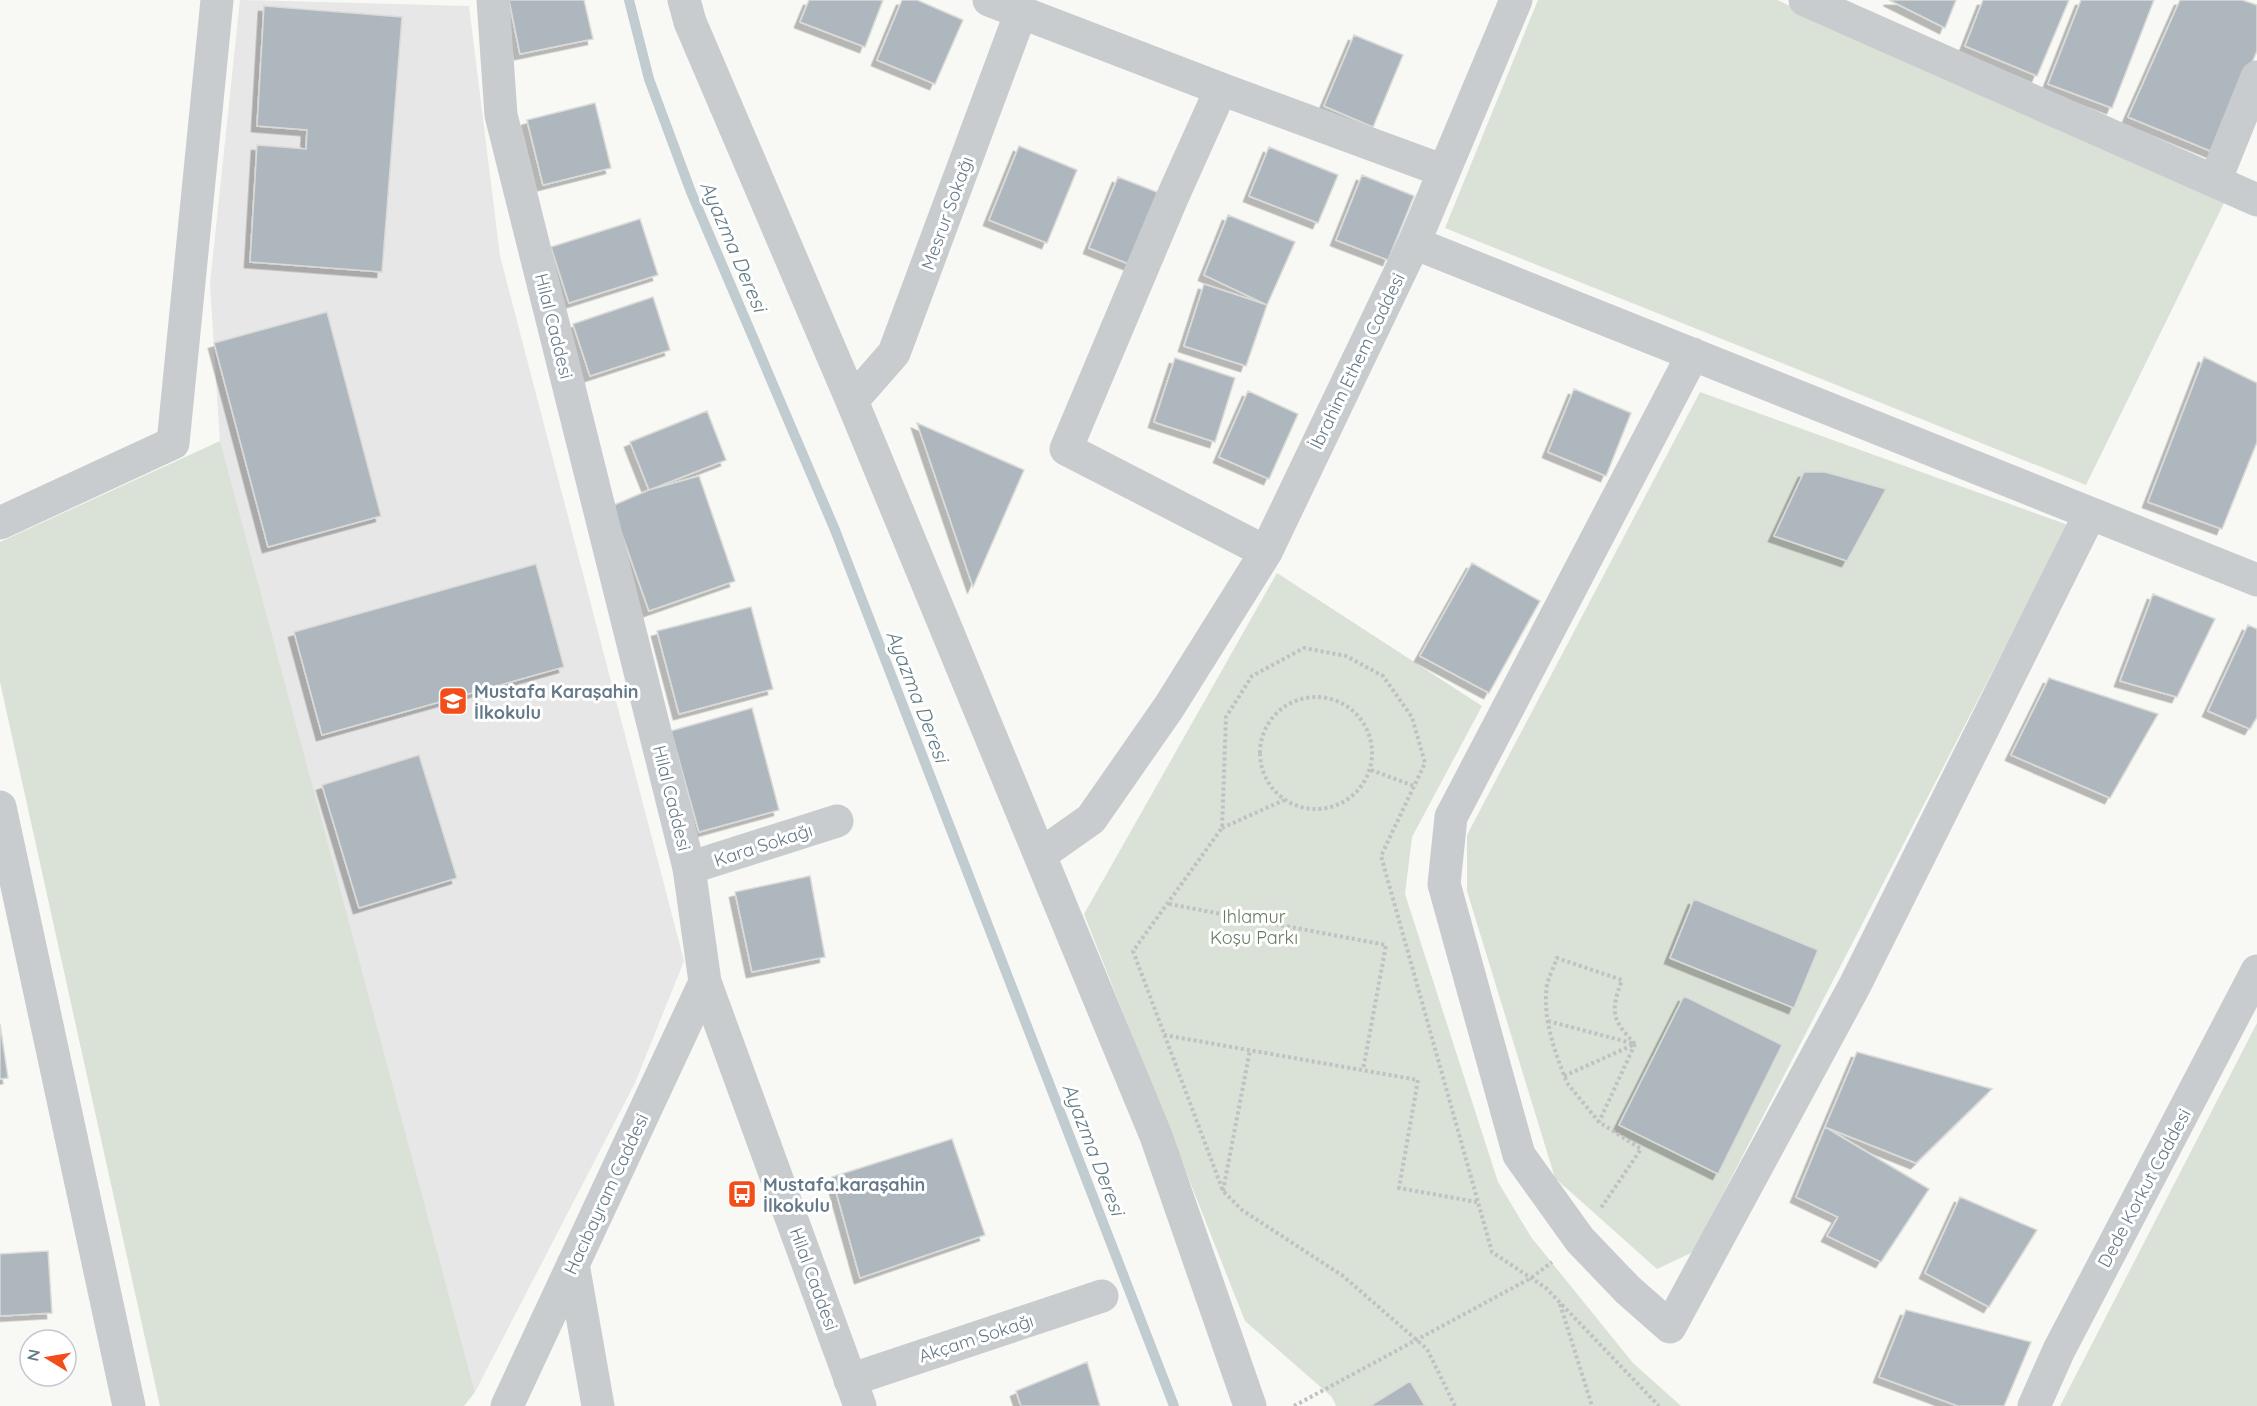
<svg xmlns="http://www.w3.org/2000/svg" width="2257" height="1406" font-family="Quicksand,sans-serif">
<style>
.built{fill:#e6e7e6}
.green{fill:#dae1d6}
.lines{fill:none;stroke-linecap:round;stroke-linejoin:round}
.stream{stroke:#c1ccd1;stroke-width:10}
.building{fill:#aeb7bd;stroke:#dadad8;stroke-width:1.5;filter:url(#shadow)}
.path{stroke:#bfc2c4;stroke-width:4;stroke-dasharray:3 3;stroke-linecap:butt}
.minor{stroke:#c8cccf;stroke-width:33}
.tertiary{stroke:#c8cccf;stroke-width:33}
.labels{text-anchor:middle;dominant-baseline:central;stroke-width:6;stroke-linejoin:round;paint-order:stroke}
.street-label{font-size:18px;fill:#647989;stroke:#fff}
.poi-label{font-size:18px;font-weight:bold;fill:#647989;stroke:#fff;text-anchor:start}
.park-label{font-size:18px;fill:#657a60;stroke:#fff}
.water-label{font-size:20px;font-style:italic;fill:#607b84;stroke:#fff}
</style>
<defs>
<filter id="shadow"><feDropShadow dx="-5.5" dy="5.5" stdDeviation="0" flood-color="#0004"/></filter>
</defs>
<rect width="100%" height="100%" fill="#f8f8f5"/>
<path class="built" d="M 240,0 L 469,6 L 500,256 L 684,961 L 635,1083 L 475,1392 L 220,442 L 210,284 Z"/>
<path class="green" d="M 1538,0 L 1777,0 L 2225,201 L 2086,485 L 1445,228 Z
M 1700,392 L 2068,525 L 1693,1252 L 1657,1269 L 1555,1178 L 1467,891 L 1467,835 Z
M 220,441 L 475,1392 L 464,1406 L 160,1406 L 0,682 L 0,542 Z
M 1277,573 L 1482,706 L 1412,837 L 1405,894 L 1498,1182 L 1531,1237 L 1633,1363 L 1681,1406 L 1336,1406 L 1332,1397 L 1245,1321 L 1084,914 Z
M 2257,1023 L 2257,1406 L 2060,1406 Z"/>
<g class="lines">
<path class="stream" d="M 629,0 L 649,79 L 691,192 L 835,530 L 1174,1406"/>
</g>
<path class="building" d="M 509,0 L 584,0 L 593,39 L 520,54 Z
M 809,0 L 883,0 L 865,47 L 800,22 Z
M 902,0 L 917,0 L 963,20 L 935,84 L 877,60 Z
M 1889,0 L 1956,0 L 1945,28 Z
M 1983,0 L 2069,0 L 2037,76 L 1965,46 Z
M 2081,0 L 2154,0 L 2112,108 L 2048,84 Z
M 2180,0 L 2242,0 L 2257,5 L 2257,51 L 2213,152 L 2128,117 Z
M 264,6 L 402,17 L 382,272 L 250,262 L 257,145 L 306,149 L 307,130 L 257,126 Z
M 1354,35 L 1403,55 L 1373,127 L 1324,106 Z
M 595,103 L 611,168 L 543,185 L 527,120 Z
M 1019,146 L 1077,170 L 1047,243 L 989,220 Z
M 1269,147 L 1338,175 L 1318,223 L 1249,196 Z
M 1362,175 L 1414,196 L 1388,260 L 1336,240 Z
M 1118,177 L 1172,198 L 1144,270 L 1089,248 Z
M 1228,215 L 1295,242 L 1267,305 L 1204,275 Z
M 640,219 L 658,275 L 569,303 L 551,247 Z
M 1204,284 L 1267,305 L 1246,366 L 1184,346 Z
M 653,297 L 670,350 L 590,376 L 573,324 Z
M 327,312 L 381,516 L 268,547 L 214,343 Z
M 2204,357 L 2257,383 L 2257,442 L 2222,529 L 2148,502 Z
M 1175,358 L 1235,378 L 1215,442 L 1154,422 Z
M 1574,389 L 1631,413 L 1606,476 L 1548,452 Z
M 1248,391 L 1298,414 L 1269,479 L 1219,457 Z
M 707,411 L 726,460 L 649,490 L 630,442 Z
M 917,423 L 1024,470 L 973,587 Z
M 1804,472 L 1825,472 L 1886,489 L 1847,561 L 1774,536 Z
M 699,476 L 735,581 L 649,611 L 612,506 L 649,490 Z
M 1472,563 L 1540,601 L 1489,693 L 1420,656 Z
M 536,564 L 564,667 L 322,735 L 294,632 Z
M 2153,594 L 2215,619 L 2177,697 L 2120,681 Z
M 751,607 L 773,689 L 679,714 L 657,631 Z
M 2248,625 L 2257,629 L 2257,717 L 2250,729 L 2208,711 Z
M 2049,678 L 2158,714 L 2110,798 L 2011,755 Z
M 752,708 L 779,810 L 699,832 L 671,731 Z
M 419,755 L 457,878 L 359,908 L 322,785 Z
M 810,876 L 825,957 L 752,972 L 735,892 Z
M 1694,899 L 1818,950 L 1794,1008 L 1670,958 Z
M 1684,996 L 1782,1045 L 1718,1174 L 1619,1125 Z
M 0,1024 L 8,1078 L 0,1079 Z
M 1857,1052 L 1992,1089 L 1916,1163 L 1825,1127 Z
M 1825,1127 L 1929,1189 L 1881,1262 L 1827,1236 L 1838,1217 L 1796,1197 Z
M 952,1139 L 985,1235 L 860,1278 L 832,1177 Z
M 1960,1197 L 2037,1230 L 1989,1307 L 1925,1273 Z
M 48,1251 L 52,1313 L 0,1316 L 0,1254 Z
M 1906,1310 L 2031,1342 L 2004,1406 L 1958,1406 L 1879,1377 Z
M 1087,1362 L 1100,1406 L 1021,1406 L 1016,1391 Z
M 1410,1381 L 1425,1406 L 1370,1406 Z"/>
<g class="lines">
<path class="path" d="M1260 753a56 56 0 1 1 112 0a56 56 0 1 1-112 0Z
M 1371,770 L 1414,786
M 1222,828 L 1284,800
M 1169,904 L 1386,945 L 1363,1070
M 1548,1021 L 1635,1044 L 1599,1122
M 1164,1035 L 1418,1080 L 1399,1188 L 1477,1202
M 1564,1076 L 1635,1044 C 1612,1020 1610,1012 1622,980 L 1557,958 C 1554,967 1549,976 1547,985 C 1542,1019 1555,1052 1567,1083 L 1599,1122 L 1641,1149 L 1601,1208
M 1223,1191 L 1250,1050
M 1560,1304 L 1592,1406
M 1294,1406 L 1531,1278 L 1552,1262
M 1455,1406 L 1427,1349 L 1343,1276 L 1242,1210 L 1223,1191 L 1133,951 L 1222,828 L 1226,717 L 1252,676 L 1304,648 L 1346,656 L 1383,676 L 1412,717 L 1425,763 L 1381,856 L 1492,1252 L 1546,1288 L 1659,1406"/>
<path class="minor" d="M 684,0 L 690,22 L 852,401 L 1156,1136 L 1250,1406
M 989,0 L 1221,89 L 1172,198 L 1066,449 L 1266,552
M 1805,0 L 2257,200
M 1221,89 L 1444,171
M 2215,181 L 2257,77
M 1414,243 L 2257,580
M 1693,354 L 1451,817 L 1444,884 L 1519,1155 L 1580,1240 L 1628,1290 L 1670,1327 L 1855,985 L 2090,514
M 852,401 L 894,353 L 1021,12
M 0,523 L 173,443 L 217,0
M 0,807 L 129,1406
M 1040,855 L 1091,819 L 1169,707 L 1266,552 L 1414,243 L 1516,0
M 689,868 L 837,821
M 573,1264 L 598,1406
M 850,1380 L 1102,1296
M 507,1406 L 705,982
M 2034,1406 L 2059,1350 L 2257,971"/>
<path class="tertiary" d="M 493,0 L 501,115 L 689,868 L 705,982 L 860,1406"/>
</g>
<defs>
<g id="school-square" transform="scale(1.5)"><rect x="-9" y="-9" width="18" height="18" rx="4" fill="#f34d1a" stroke="#fff"/><path d="M0-5L7-2L0 1L-7-2ZM-4 1L0 2.5L4 1V4Q0 6-4 4Z" fill="#fff"/></g>
<g id="bus-square" transform="scale(1.5)"><rect x="-9" y="-9" width="18" height="18" rx="4" fill="#f34d1a" stroke="#fff"/><path d="M-5-6H5V4H4V6H2V4H-2V6H-4V4H-5ZM-3.5-4V0h7V-4ZM-3.5 1.2v1.5H-2V1.2ZM2 1.2v1.5H3.5V1.2Z" fill="#fff"/></g>
</defs>
<g fill-rule="evenodd">
<use href="#school-square" x="453" y="701"/>
<use href="#bus-square" x="742" y="1194"/>
</g>
<g class="labels">
<g class="street-label">
<text transform="translate(947 213) rotate(-70)">Mesrur Sokağı</text>
<text transform="translate(554 326) rotate(76)">Hilal Caddesi</text>
<text transform="translate(1357 361) rotate(-64)">İbrahim Ethem Caddesi</text>
<text transform="translate(672 798) rotate(76)">Hilal Caddesi</text>
<text transform="translate(763 845) rotate(-18)">Kara Sokağı</text>
<text transform="translate(2144 1188) rotate(-62)">Dede Korkut Caddesi</text>
<text transform="translate(606 1194) rotate(-65)">Hacıbayram Caddesi</text>
<text transform="translate(814 1279) rotate(70)">Hilal Caddesi</text>
<text transform="translate(976 1338) rotate(-18)">Akçam Sokağı</text>
</g>
<g class="poi-label">
<text x="474" y="691">Mustafa Karaşahin<tspan x="474" dy="21">İlkokulu</tspan></text>
<text x="763" y="1184">Mustafa.karaşahin<tspan x="763" dy="21">İlkokulu</tspan></text>
</g>
<g class="park-label">
<text x="1254" y="916">Ihlamur<tspan x="1254" dy="21">Koşu Parkı</tspan></text>
</g>
<g class="water-label">
<text transform="translate(734 246) rotate(67)">Ayazma Deresi</text>
<text transform="translate(918 696) rotate(69)">Ayazma Deresi</text>
<text transform="translate(1094 1149) rotate(69)">Ayazma Deresi</text>
</g>
</g>
<g transform="translate(48 1358) rotate(281)"><circle r="28" fill="#ffffff" stroke="#c1c9d0" stroke-width="1.5"/>
<path d="M0-4.5L10 22L0 15L-10 22Z" fill="#f34d1a"/>
<text y="-9" font-size="16" font-weight="bold" text-anchor="middle" fill="#647989">N</text>
</g>
</svg>
